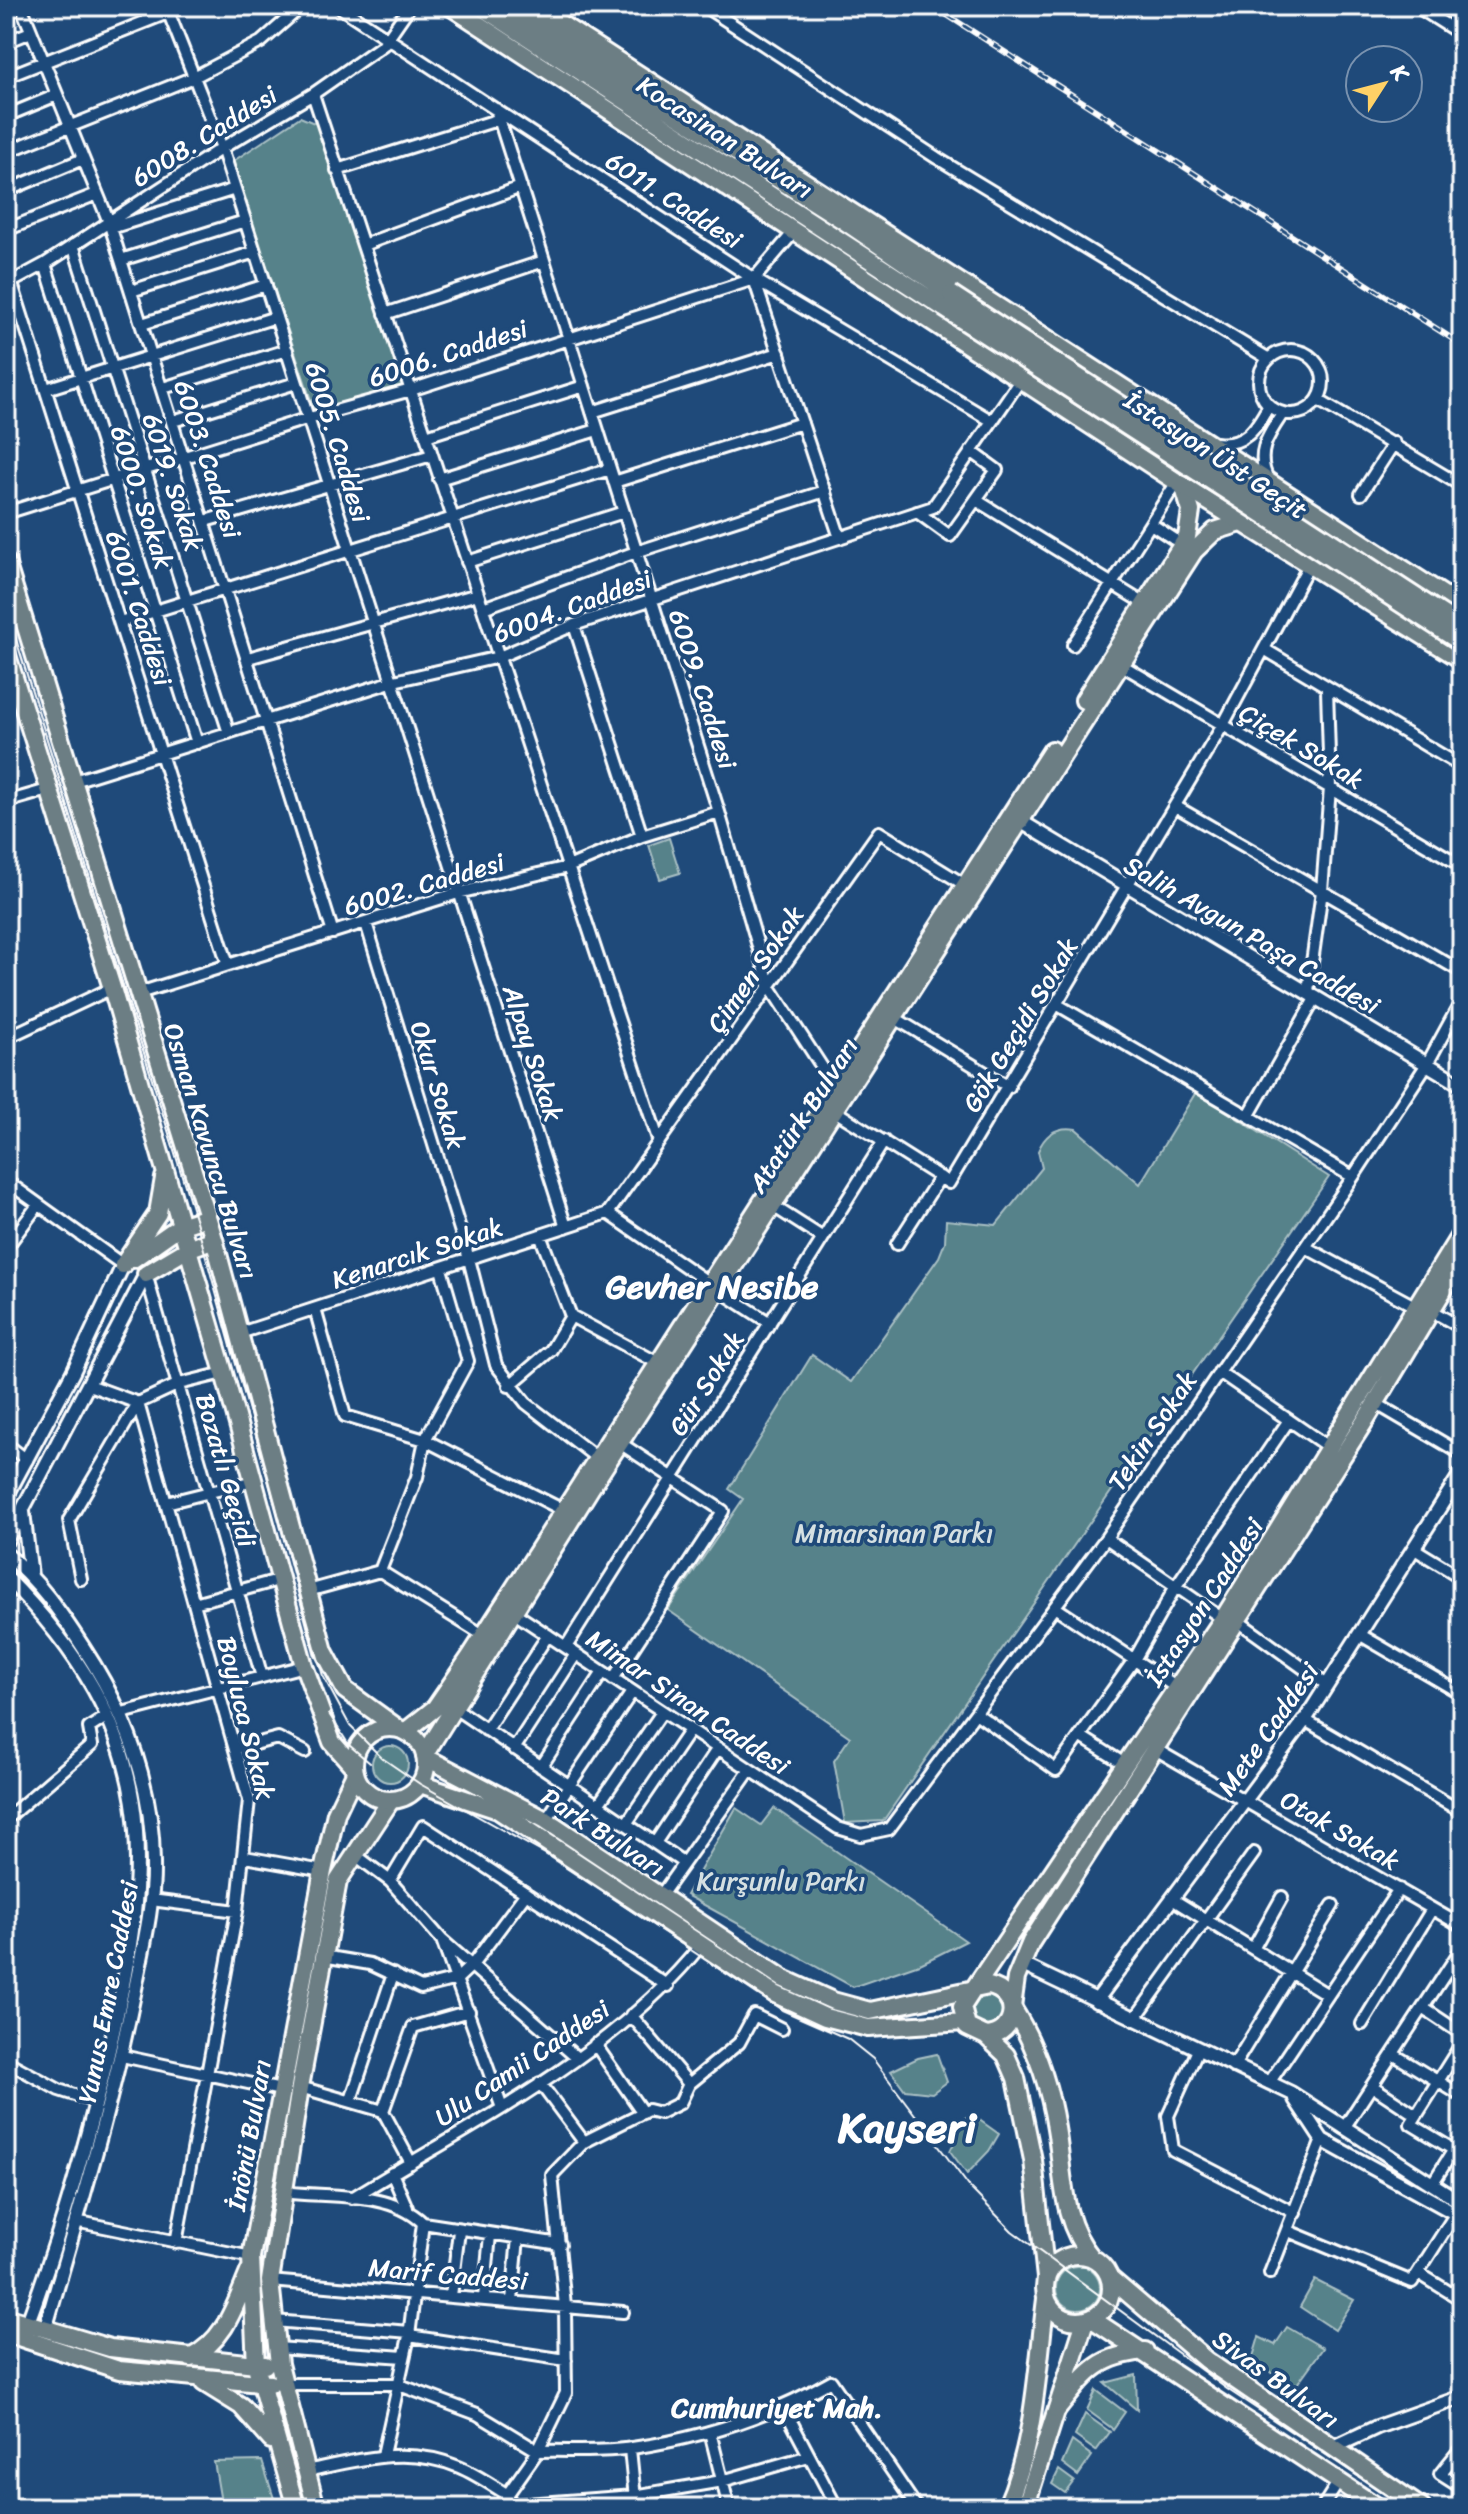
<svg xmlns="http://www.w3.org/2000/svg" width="1468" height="2514" font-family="Sriracha,sans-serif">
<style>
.green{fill:#56828a;stroke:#aac0c4;stroke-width:2}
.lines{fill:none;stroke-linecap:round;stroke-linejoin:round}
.minor-casing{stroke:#fff;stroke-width:16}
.tertiary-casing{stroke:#fff;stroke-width:18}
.primary-casing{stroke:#fff;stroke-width:22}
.trunk-casing{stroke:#fff;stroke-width:22}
.minor{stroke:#1f4a7a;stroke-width:10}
.tertiary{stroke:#1f4a7a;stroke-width:12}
.primary{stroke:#6c7e84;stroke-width:16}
.trunk{stroke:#6c7e84;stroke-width:16}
.tram{stroke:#fff;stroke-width:2}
.rail-casing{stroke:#fff;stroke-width:6}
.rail{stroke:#1f4a7a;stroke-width:3;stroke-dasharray:9;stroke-linecap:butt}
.trunk-bridge-casing{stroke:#fff;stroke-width:22;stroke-linecap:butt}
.trunk-bridge{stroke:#6c7e84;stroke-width:16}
.labels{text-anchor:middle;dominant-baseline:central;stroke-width:7;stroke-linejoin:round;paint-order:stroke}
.street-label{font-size:26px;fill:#fff;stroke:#1f4a7a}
.park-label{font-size:26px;fill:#d5e0e2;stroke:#1f4a7a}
.neighbourhood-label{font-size:28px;font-weight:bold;fill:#fff;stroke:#1f4a7a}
.district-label{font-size:34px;font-weight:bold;fill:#fff;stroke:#1f4a7a}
.town-label{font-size:42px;font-weight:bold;fill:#fff;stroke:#1f4a7a}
</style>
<rect width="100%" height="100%" fill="#1f4a7a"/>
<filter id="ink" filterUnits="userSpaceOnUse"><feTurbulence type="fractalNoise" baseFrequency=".0125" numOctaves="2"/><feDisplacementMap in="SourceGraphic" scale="16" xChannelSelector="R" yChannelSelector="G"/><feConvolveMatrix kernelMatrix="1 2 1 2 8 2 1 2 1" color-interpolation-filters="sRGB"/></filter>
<g filter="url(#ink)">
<path class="green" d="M 300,117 L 324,127 L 405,385 L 316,415 L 232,162 Z
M 669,838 L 680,873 L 660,879 L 649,845 Z
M 1196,1092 L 1329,1177 L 883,1821 L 845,1823 L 834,1761 L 850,1737 L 668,1610 L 743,1499 L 729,1489 L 812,1355 L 851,1382 L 939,1257 L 945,1242 L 946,1220 L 996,1225 L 1042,1168 L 1038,1151 C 1045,1134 1058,1126 1076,1129 L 1140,1184 Z
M372 1764a18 18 0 1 1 36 0a18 18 0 1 1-36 0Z
M 736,1808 L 761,1825 L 774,1808 L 966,1941 L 922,1963 L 853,1987 L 686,1895 Z
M971 2011a16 16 0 1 1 32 0a16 16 0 1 1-32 0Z
M 937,2054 L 947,2082 L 932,2093 L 905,2090 L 891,2071 L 918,2058 Z
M 971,2114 L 999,2134 L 989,2151 L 967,2174 L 950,2151 L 954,2143 L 955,2125 Z
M1056 2288a22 22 0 1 1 44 0a22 22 0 1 1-44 0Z
M 1315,2280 L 1354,2300 L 1335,2330 L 1300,2307 Z
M 1287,2327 L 1323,2348 L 1292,2391 L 1253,2357 L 1259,2337 L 1275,2345 Z
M 1136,2375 L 1137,2410 L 1105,2383 Z
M 1096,2390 L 1125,2412 L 1113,2429 L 1087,2410 Z
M 1085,2414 L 1110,2432 L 1096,2451 L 1075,2436 Z
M 1072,2441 L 1092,2456 L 1078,2476 L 1062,2464 Z
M 262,2461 L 277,2508 L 222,2508 L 214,2462 Z
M 1059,2470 L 1074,2481 L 1065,2493 L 1052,2484 Z"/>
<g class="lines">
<g class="minor-casing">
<path id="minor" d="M 21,6 L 109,222 L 333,933
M 166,6 L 222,148 L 566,1227
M 338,6 L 754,279 L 992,421
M 704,6 L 937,158 L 1269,359
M 1416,6 L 1462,35
M 6,42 L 31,32
M 6,77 L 185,6
M 313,94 L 659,1142
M 496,109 L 719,812 L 770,987 L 835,1087
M 6,116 L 57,95
M 6,152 L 194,77 L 261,42 L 302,6
M 337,170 L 500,119
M 6,191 L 83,159
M 111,228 L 235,189
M 6,230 L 97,194
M 73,245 L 229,733
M 363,245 L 521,187
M 121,260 L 245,221
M 45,264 L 197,743
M 6,265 L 228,965
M 754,279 L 840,538
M 6,285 L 45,264 L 222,148 L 313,94 L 383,45 L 410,6
M 131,291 L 255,252
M 385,314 L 544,261
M 142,324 L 266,285
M1259 382a32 32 0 1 1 64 0a32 32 0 1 1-64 0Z
M 163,388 L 287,350
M 46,389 L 276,317
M 1318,400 L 1462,486
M 592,412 L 779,353
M 173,421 L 296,383
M 426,436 L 584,386
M 1214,443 C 1245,447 1256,429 1269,405
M 439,479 L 597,430
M 1269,481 C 1254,454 1268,435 1283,413
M 614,482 L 802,423
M 1361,494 L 1394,443
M 976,500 L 1145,604
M 917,512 L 950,536 L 997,470 L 971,451
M 6,513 L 306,419 L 411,390 L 754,279 L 793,233
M 205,521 L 432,455
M 1151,524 L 1183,545
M 1462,559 L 1462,578
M 467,562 L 624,512
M 483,608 L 636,552 L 825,491
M 120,622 L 610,469
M 574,625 L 642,836
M 1073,645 L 1177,482
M 1264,649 L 1462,767
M 248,658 L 478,594
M 1120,664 L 1462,866
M 74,781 L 394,681 L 499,657 L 574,625 L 933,507 L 1021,379
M 6,802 L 51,789
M 1175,806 L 1462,972
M 366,923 L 469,1259 L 496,1365 L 526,1403 L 597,1458
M 1308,991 L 1322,891 L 1330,788 L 1327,689
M 139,993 L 458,893 L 568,867 L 642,836 L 719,812
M 1058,1005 L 1353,1177
M 895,1018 L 1009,1087
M 6,1038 L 112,988
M 835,1111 L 949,1183 L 1223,725 L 1309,565
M 1249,1115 L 1316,997
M 6,1181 L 123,1265
M 773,1206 L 823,1238
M 608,1213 L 879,832 L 965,885
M 608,1213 L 709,1283
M 897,1244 L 940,1177
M 1305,1247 L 1418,1308
M 6,1248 L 38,1205
M 146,1274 L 262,1677
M 719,1290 L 770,1323
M 315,1309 L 345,1416 L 425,1440 L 563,1510
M 1432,1311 L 1462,1328
M 571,1316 L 658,1363
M 240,1333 L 608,1213
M 1219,1372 L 1331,1449
M 89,1385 L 138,1403 L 249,1800 L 237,1911 L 176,2243
M 509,1386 L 551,1350 L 571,1316 L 540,1235
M 1375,1403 L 1462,1454
M 6,1444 L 27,1460
M 166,1503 L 254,1481
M 1106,1538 L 1223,1619
M 1413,1548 L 1462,1578
M 380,1571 L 417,1477 L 425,1440 L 468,1361 L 441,1269
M 81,1579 L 69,1520 L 138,1403 L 179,1384 L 224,1373
M 308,1591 L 380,1571 L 483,1635
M 194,1603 L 282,1579
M 1056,1608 L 1177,1688
M 513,1612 L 838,1828 L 861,1835 L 889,1829 L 1106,1538 L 1353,1177 L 1427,1064 L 1462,1000
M 1238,1621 L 1327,1685
M 1359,1634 L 1462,1694
M 566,1647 L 884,1141
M 613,1679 L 723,1511 L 620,1443
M 453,1707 L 684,1863
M 122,1713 L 304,1666
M 977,1714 L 1056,1770 L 1134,1660 L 1176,1586 L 1289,1420
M 1305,1720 L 1462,1812
M 486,1730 L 548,1635
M 1080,1736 L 1126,1765
M 235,1749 L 278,1738 L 305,1752
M 514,1749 L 576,1654
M 1155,1749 L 1462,1926
M 541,1767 L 603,1672
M 598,1805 L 662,1712
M 6,1819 L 92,1745 L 89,1728 L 106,1717
M 546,1820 L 632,1692
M 626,1824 L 690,1730
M 655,1843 L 718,1748
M 354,1854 L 390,1881 L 442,1940 L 502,2108
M 245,1857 L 323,1871
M 390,1881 L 423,1826 L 668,1986
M 659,1898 L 750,1770
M 1172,1899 L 1328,1995
M 151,1900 L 237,1911
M 442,1940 L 577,2058
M 1253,1949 L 1282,1897
M 323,1956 L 370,1964 L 421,1988 L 457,1979 L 473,1964 L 526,1893
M 1423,2008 L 1462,2034
M 631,2015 L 689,2084
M 1134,2020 L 1254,1853
M 1362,2024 L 1432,1909
M 595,2044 L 643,2113
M 1198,2050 L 1168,2116 L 1173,2150 L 1295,2213
M 1393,2054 L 1462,2096
M 122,2056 L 281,2090
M 6,2061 L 59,2090 L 96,2102
M 1233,2067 L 1333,1905
M 540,2083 L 584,2142 L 648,2110 L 660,2113 L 680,2103 L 689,2084 L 739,2043 L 754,2015 L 782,2029
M 1269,2083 L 1399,1889
M 1372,2086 L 1416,2115
M 300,2087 L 383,2111 L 411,2163
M 351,2100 L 393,1974
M 383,2111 L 413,2027 L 469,2011
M 1344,2128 L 1462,1948
M 1454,2150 L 1411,2124 L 1462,2043
M 392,2173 L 407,2208
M 1432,2184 L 1462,2137
M 282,2192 C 327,2198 389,2190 423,2223 L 560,2244
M 352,2198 C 473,2123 610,2058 701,1945
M 75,2221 L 251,2257
M 1288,2231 L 1412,2282 L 1456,2213
M 1270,2273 L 1322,2140
M 1420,2274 L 1462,2300
M 270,2281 L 623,2312
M 451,2296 L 459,2231
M 484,2298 L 490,2235
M 512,2301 L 518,2238
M 274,2321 L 410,2332
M 409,2336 L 566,2360
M 277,2348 L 404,2357
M 283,2384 L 397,2384 L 477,2414 L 538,2451
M 784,2408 L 837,2508
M 710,2432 L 729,2508
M 1462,2447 L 1440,2474 L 1462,2488
M 630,2449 L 636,2508
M 538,2451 C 569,2450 601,2453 632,2448 C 702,2438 770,2416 831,2381 L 917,2508
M 383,2455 L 409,2336 L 423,2223
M 306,2471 C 358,2460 408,2445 459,2467 C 476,2474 493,2486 508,2495
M 499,2506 L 634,2496 L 722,2481 L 809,2456
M 498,2508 L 538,2451 L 566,2393 L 565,2306 L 552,2175 L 584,2142
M 1322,2508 L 1339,2481"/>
</g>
<g class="tertiary-casing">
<path id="tertiary" d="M 1020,821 L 1462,1085
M 6,1497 L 73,1372 L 123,1265
M 23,1512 L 31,1576
M 6,1541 L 146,1274
M 6,1554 C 38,1579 61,1613 83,1647 C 125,1711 153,1785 153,1863 C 154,1905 143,1948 135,1989 C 112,2105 77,2217 45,2330
M 6,1577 C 161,1732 155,1858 107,2058 C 85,2149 59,2238 27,2325
M 1021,1964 L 1291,2093 L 1462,2203
M 1096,2001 L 1305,1720 L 1462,1472
M 1295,2099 L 1322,2140 L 1462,2217
M 1332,2448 L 1377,2427 L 1462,2397"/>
</g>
<g class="primary-casing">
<path id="primary" d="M 1084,700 L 1187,537 L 1191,511 L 1183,485
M 406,1731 L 435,1708 L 470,1657 L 1052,750
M 425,1754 L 590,1489 L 1194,551 L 1215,531 L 1241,523
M 973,1990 L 1223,1619 L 1462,1232
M 1012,2007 L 1016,1978 L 1031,1942 L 1363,1424 L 1462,1259
M 6,2317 L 110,2348 L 265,2365
M 6,2333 L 119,2370 L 270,2384
M 190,2358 C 226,2340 235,2305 250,2270
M 204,2383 L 241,2406 L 271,2440
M 296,2508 L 256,2366 L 251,2257 L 323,1871 L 336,1813 L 355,1773
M 316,2508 L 279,2364 L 270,2281 L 300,2087 L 338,1881 L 391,1800
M 1006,2508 C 1035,2443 1037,2369 1046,2299
M 1025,2508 L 1085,2321"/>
</g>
<g class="trunk-casing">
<path id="trunk" d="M 450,6 L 1177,482 L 1462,660
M 480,6 L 944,308
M 505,6 L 841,219 L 951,294
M 533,6 L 1462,607
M 6,562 L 214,1239 L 324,1651 L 345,1690 L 399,1729
M 6,652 L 112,988 L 224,1373 L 304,1666 L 332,1742 L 353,1766
M 133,1259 L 180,1226 L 207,1217
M 123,1265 L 158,1213 L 164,1178
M 146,1274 L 188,1249 L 214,1239
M354 1764a36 36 0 1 1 72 0a36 36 0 1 1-72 0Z
M 425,1757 L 546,1820 L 784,1979 L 833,2001 L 870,2011 L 989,1986 C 1021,1993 1018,2034 986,2036 L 967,2027 L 962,2007 L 973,1990
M 420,1784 L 498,1810 L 775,1994 L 825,2017 L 868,2028 L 965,2022
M 1012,2007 C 1036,2045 1049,2084 1056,2128 C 1064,2174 1060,2220 1092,2258
M 986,2036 L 1006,2055 L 1016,2078 L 1033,2160 L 1046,2278
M1045 2288a33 33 0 1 1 66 0a33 33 0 1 1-66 0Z
M 1110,2278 L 1206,2360 L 1422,2508
M 1092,2319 L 1379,2508
M 1057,2410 C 1086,2374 1096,2356 1145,2351"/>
</g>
<use href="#minor" class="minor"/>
<use href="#tertiary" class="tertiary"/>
<use href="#primary" class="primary"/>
<use href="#trunk" class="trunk"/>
<path class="tram" d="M 6,607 L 196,1221 L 323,1676 L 350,1726 L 382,1758 L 420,1784 L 545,1854 L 782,2010 L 848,2039 L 873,2059 L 971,2189 L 1012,2231 L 1227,2389 L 1406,2508
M 329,1714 L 349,1745 L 370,1763"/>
<g class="rail-casing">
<path id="rail" d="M 933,6 L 1462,345"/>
</g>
<use href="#rail" class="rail"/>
<g class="trunk-bridge-casing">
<path id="trunk-bridge" d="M 951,294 L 1462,627
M 944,308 L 1462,643"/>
</g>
<use href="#trunk-bridge" class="trunk-bridge"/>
</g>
</g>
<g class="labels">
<g class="street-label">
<text transform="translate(204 136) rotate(-32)">6008. Caddesi</text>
<text transform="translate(725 137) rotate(33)">Kocasinan Bulvarı</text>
<text transform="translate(674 200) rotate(33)">6011. Caddesi</text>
<text transform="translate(448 353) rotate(-18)">6006. Caddesi</text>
<text transform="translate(338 442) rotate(73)">6005. Caddesi</text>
<text transform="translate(1216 455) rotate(33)">İstasyon Üst Geçit</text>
<text transform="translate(208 459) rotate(72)">6003. Caddesi</text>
<text transform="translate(173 482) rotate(72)">6019. Sokak</text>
<text transform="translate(142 497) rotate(72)">6000. Sokak</text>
<text transform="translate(572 606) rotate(-20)">6004. Caddesi</text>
<text transform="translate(139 608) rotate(72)">6001. Caddesi</text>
<text transform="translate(703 689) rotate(72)">6009. Caddesi</text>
<text transform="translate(1302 746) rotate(31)">Çiçek Sokak</text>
<text transform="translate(424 884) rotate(-16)">6002. Caddesi</text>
<text transform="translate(1252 935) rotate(30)">Salih Avgun Paşa Caddesi</text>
<text transform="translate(755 969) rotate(-55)">Çimen Sokak</text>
<text transform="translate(1020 1025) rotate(-59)">Gök Geçidi Sokak</text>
<text transform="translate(533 1053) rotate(72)">Alpay Sokak</text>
<text transform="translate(438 1085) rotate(73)">Okur Sokak</text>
<text transform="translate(803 1115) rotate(-57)">Atatürk Bulvarı</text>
<text transform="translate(211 1151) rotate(73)">Osman Kavuncu Bulvarı</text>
<text transform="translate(417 1253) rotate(-18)">Kenarcık Sokak</text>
<text transform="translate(706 1383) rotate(-58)">Gür Sokak</text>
<text transform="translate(1152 1431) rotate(-56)">Tekin Sokak</text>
<text transform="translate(226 1470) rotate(74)">Bozatlı Geçidi</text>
<text transform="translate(1204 1602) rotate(-57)">İstasyon Caddesi</text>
<text transform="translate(688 1702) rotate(34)">Mimar Sinan Caddesi</text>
<text transform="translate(246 1718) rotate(76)">Boyluca Sokak</text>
<text transform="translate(1268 1729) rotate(-55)">Mete Caddesi</text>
<text transform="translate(1340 1830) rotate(30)">Otak Sokak</text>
<text transform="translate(603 1832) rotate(33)">Park Bulvarı</text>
<text transform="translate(108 1992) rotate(-79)">Yunus Emre Caddesi</text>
<text transform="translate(522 2063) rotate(-34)">Ulu Camii Caddesi</text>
<text transform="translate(249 2135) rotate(-80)">İnönü Bulvarı</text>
<text transform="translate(448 2274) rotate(5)">Marif Caddesi</text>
<text transform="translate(1276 2379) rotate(36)">Sivas Bulvarı</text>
</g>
<g class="park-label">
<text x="894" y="1533">Mimarsinan Parkı</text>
<text x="781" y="1881">Kurşunlu Parkı</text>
</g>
<g class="neighbourhood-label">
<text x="777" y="2407">Cumhuriyet Mah.</text>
</g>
<g class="district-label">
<text x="712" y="1287">Gevher Nesibe</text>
</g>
<g class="town-label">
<text x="907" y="2128">Kayseri</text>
</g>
</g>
<rect width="1468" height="2514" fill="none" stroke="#1f4a7a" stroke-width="32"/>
<rect x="16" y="16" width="1436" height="2482" fill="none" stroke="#fff" stroke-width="3" filter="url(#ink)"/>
<g transform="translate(1384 84) rotate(54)"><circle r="38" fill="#1f4a7a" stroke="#7992af" stroke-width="2"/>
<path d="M0-6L14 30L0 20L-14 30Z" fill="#ffd166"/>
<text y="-12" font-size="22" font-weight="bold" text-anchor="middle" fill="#ffffff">K</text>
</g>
</svg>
